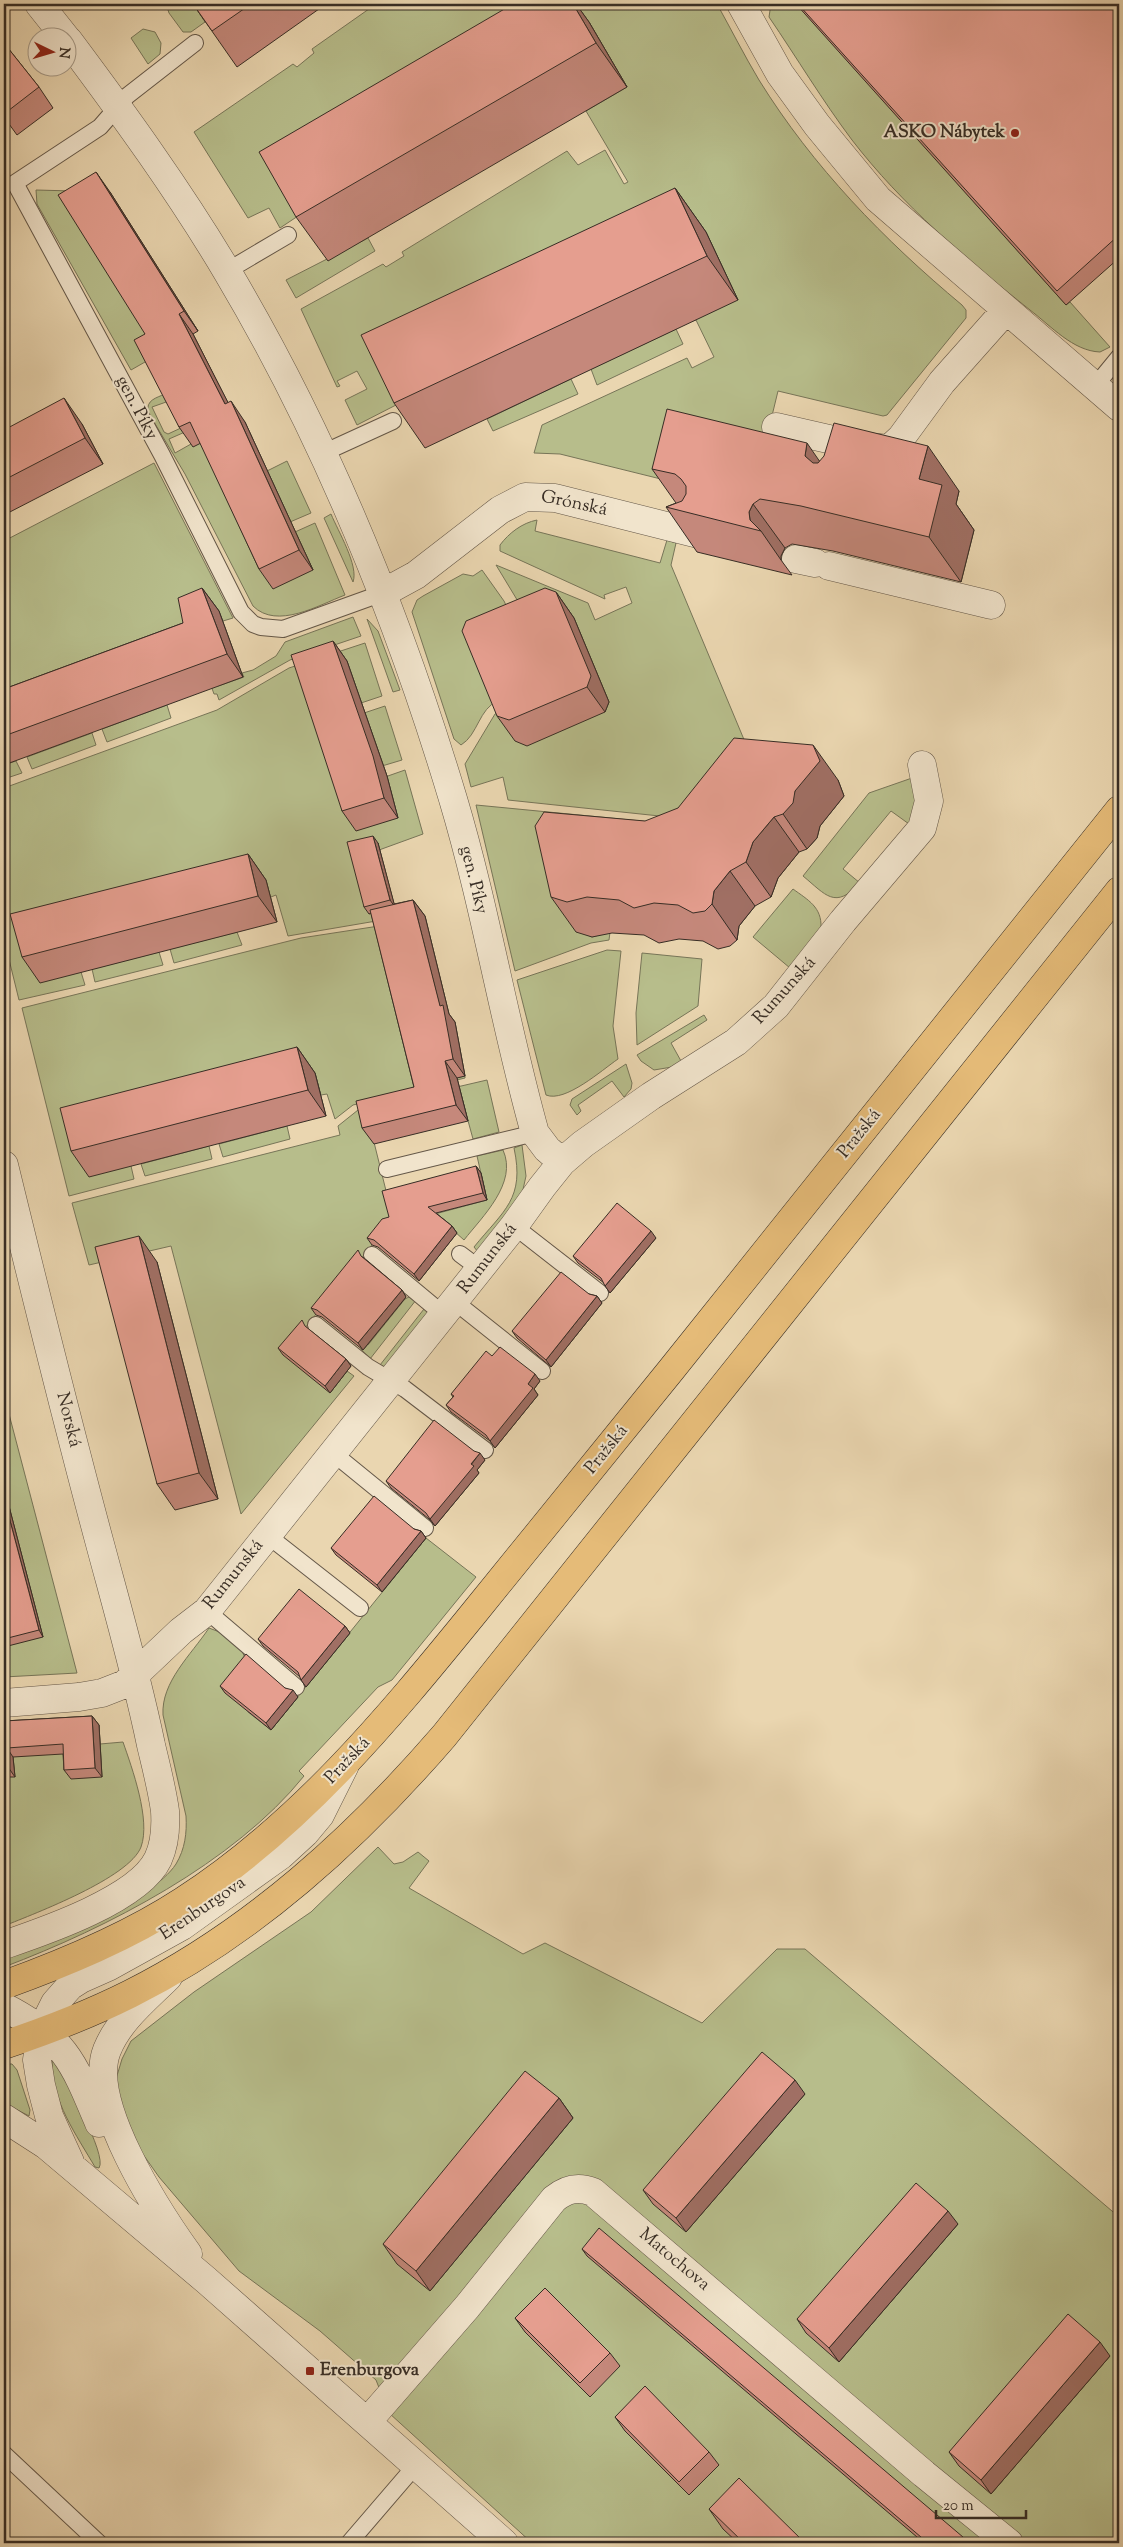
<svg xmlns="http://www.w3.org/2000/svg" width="1123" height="2547" font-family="'Sorts Mill Goudy',serif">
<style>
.green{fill:#b7bd8b;stroke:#777558}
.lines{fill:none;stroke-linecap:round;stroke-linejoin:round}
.service-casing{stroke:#645748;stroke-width:18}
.minor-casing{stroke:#645748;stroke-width:29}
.primary-casing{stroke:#372d25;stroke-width:29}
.service{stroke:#f1e4cc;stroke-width:16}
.minor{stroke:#f1e4cc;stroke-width:28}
.primary{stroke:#e5bb78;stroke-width:28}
.wall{fill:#c5887b;stroke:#372d25}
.shaded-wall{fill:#a06f64;stroke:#372d25}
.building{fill:#e59e8f;stroke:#372d25}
.poi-dot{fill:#8f2418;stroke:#f1e4cc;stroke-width:2}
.labels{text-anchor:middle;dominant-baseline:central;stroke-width:4;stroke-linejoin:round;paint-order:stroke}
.poi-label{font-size:18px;font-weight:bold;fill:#372d25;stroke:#f1e4cc;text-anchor:end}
.street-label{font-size:18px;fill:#372d25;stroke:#f1e4cc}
</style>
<rect width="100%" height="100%" fill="#ead6b0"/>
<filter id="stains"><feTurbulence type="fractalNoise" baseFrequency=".004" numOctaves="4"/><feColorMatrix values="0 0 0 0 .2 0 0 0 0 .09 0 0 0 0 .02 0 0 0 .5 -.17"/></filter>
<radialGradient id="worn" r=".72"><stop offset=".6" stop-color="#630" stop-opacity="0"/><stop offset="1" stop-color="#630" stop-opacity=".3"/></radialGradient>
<path class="green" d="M 166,4 L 196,4 L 194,5 L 205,22 L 191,32 L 183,32 L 169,13 Z
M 376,4 L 717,4 C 731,29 744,55 759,80 C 813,167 884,240 962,305 L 966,310 L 966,318 L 887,415 L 883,416 L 778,391 L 762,457 L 681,484 L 560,454 L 534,453 L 542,425 L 687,358 L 692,368 L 714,357 L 696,320 L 396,405 L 357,425 L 345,400 L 367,389 L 357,371 L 337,381 L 340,386 L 337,387 L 301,309 L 383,264 L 386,267 L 404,256 L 402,252 L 567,151 L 578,165 L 605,150 L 624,184 L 628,182 L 586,111 L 627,87 L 589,22 L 280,228 L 269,208 L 248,218 L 194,132 L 293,64 L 297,67 L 314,53 L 312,49 Z
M 771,4 L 797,4 L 1066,305 L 1070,302 L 1110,347 L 1100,352 C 1073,351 1051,326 1030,310 C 966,259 902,205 852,140 C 822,100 797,58 769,17 Z
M 143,29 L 155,32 L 161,43 L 160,54 L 148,64 L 131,38 Z
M 36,190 L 110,192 L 73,215 L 159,354 L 131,370 L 37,204 Z
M 368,238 L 375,251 L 296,298 L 286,280 Z
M 676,329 L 683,344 L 597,385 L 591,369 Z
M 571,379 L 578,394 L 493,431 L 487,419 Z
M 165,394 L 169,401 L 152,407 L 164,432 L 168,434 L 183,427 L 185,432 L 169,439 L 175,453 L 191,444 L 205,442 L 313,570 L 295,532 L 315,523 L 345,595 C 319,605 277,630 253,606 L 185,474 L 148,412 C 146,400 156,398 165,394 Z
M 287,461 L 311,513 L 290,522 L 267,471 Z
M 154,463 L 233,618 L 223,621 L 218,611 L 218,686 L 244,677 L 242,673 L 253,670 L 276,656 L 285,642 L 353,617 L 361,636 L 290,660 L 219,700 L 217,694 L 214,694 L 204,666 L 4,718 L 4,541 Z
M 331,514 C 338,531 359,566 353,582 L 324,518 Z
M 537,520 L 535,531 L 660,563 L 667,540 L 676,543 L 671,565 L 758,773 L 669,817 L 508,800 L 503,777 L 471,787 L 465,764 L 495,714 L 503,710 L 519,603 L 496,565 L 588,603 L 595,620 L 632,603 L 626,587 L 604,595 L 605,599 L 500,551 L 500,545 C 509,533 522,523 537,520 Z
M 482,570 L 504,601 L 519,632 L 498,701 C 479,708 478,735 461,745 L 454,739 L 412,612 L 417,600 L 423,596 L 463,574 L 473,576 Z
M 367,619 L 378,631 L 400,690 L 393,692 Z
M 365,643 L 382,696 L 361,703 L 385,777 L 405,770 L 423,834 L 379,850 L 378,843 L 369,914 L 394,907 L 394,918 L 288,936 L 276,895 L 81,972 L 85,985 L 19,1000 L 4,939 L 4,788 L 217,710 L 289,668 Z
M 167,705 L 171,718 L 107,742 L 102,729 Z
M 385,706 L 402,760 L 382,766 L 364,713 Z
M 92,733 L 96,745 L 32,769 L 27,757 Z
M 16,761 L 22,773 L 4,779 L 4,765 Z
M 912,778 L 918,792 L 909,824 L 891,811 L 843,869 L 860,883 C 835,910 826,895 803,876 L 869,793 Z
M 476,805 L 662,823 L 575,929 L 592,937 L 610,932 L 609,940 L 591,943 L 515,971 Z
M 793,889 C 808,900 822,907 821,928 L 790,968 L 753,937 Z
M 379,926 L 422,1086 L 465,1076 L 465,1078 L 353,1105 L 335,1119 L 327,1094 L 321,1095 L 315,1073 L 131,1166 L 134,1179 L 69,1196 L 22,1008 L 301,938 Z
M 237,932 L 242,945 L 174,963 L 170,949 Z
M 607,950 L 621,951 L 613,1026 L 618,1059 C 602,1070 565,1103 546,1095 L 517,980 Z
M 159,952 L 163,965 L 95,982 L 92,969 Z
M 642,953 L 702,959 L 698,1006 L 637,1045 L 636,1013 Z
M 704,1015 L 707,1020 L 671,1043 L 681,1061 L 672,1067 L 654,1070 L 641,1061 L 637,1055 Z
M 626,1064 L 632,1083 L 631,1089 L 624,1097 L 612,1081 L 578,1105 L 581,1111 L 577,1115 L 570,1105 L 572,1099 Z
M 487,1080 L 499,1132 L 473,1139 L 461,1095 L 368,1118 L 393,1219 L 300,1334 L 330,1393 L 347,1371 L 354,1376 L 241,1514 L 171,1246 L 89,1265 L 72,1203 L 340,1135 L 338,1126 L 358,1110 Z
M 287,1126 L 290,1139 L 223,1157 L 219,1144 Z
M 522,1145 L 526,1176 L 522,1194 L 478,1252 L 474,1247 C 504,1210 525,1199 514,1148 Z
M 209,1146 L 212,1159 L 145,1176 L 141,1164 Z
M 503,1150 C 518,1183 482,1217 464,1240 L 435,1214 L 487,1200 L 477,1156 Z
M 409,1297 L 416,1300 L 370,1359 L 361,1349 L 363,1342 L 368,1345 L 405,1299 Z
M 424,1309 L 429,1313 L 384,1369 L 380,1365 Z
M 4,1395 L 77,1673 L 4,1677 Z
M 426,1538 L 476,1577 L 392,1680 L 378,1687 L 299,1771 L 304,1776 C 234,1863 107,1928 4,1967 L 4,1959 C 47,1942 152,1901 176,1864 C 185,1849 187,1833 186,1816 L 163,1715 C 161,1682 191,1655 209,1628 L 222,1633 L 241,1649 L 246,1660 L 248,1712 L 271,1730 Z
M 99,1725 L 100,1744 L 123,1742 C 132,1768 151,1820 141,1847 C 129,1878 36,1913 4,1926 L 4,1731 Z
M 378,1847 L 394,1864 L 403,1862 L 418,1852 L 429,1861 L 409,1888 L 523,1954 L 545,1943 L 702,2023 L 777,1949 L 805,1949 L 1119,2217 L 1119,2543 L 532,2543 L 389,2413 L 376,2380 L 320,2331 L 239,2271 L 159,2177 L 135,2143 L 118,2098 L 116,2079 L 122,2059 L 131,2041 L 194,1992 L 311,1912 Z
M 55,2060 C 63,2077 108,2155 99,2168 L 95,2167 C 77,2136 51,2100 52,2062 Z
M 8,2064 L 12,2064 L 17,2070 L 30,2110 L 29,2116 L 6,2104 L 4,2065 Z"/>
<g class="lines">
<g class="service-casing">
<path id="service" d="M 195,43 L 127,96 L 100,127 L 15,183 L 162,455 L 241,612 L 253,624 L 261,627 L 283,629 L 383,593
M 227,271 L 288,235
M 1096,385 L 1119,357
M 323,453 L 393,421
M 387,1169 L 535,1133
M 514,1226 L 600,1293
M 460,1254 L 480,1269
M 372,1255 L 444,1315
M 454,1301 L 542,1371
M 316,1325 L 368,1367 L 405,1389 L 485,1450
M 333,1453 L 425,1528
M 267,1535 L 360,1608
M 207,1611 L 296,1687
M 4,2454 L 99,2543
M 349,2543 L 416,2465"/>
</g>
<g class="minor-casing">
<path id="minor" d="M 39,4 L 66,38
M 741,4 L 780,74 L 817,125 L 878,199 L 1119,407
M 68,40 C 124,115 180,192 228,273 C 326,438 398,616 453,799 C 486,909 504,1023 535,1133 L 547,1149 L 562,1162
M 776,427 L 859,446 L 889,449 L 901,438 L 942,382 L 1006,310
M 796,559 L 815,563
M 829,566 L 991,605
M 383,593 L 416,575 L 500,510 L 525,497 L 555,498 L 702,535
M 4,1165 C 35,1292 66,1418 100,1544 C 118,1611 137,1677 151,1745 C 156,1766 162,1789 165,1811 C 166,1827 165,1844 158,1859 C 139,1899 45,1931 4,1945
M 4,1703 L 79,1697 L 102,1693 L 125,1684 L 181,1631 L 207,1611 L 514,1226 L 542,1187 L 562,1162 L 583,1144 L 651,1096 L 736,1042 L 776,1006 L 843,921 L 922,828 L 929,801 L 922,765
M 168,1977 C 146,1999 119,2020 107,2050 C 86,2102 158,2212 188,2254
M 4,2007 C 65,2038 74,2063 99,2123
M 4,2118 L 46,2145 L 206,2280 L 504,2543
M 70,2162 L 49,2116 L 41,2085 L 37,2060 L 41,2031 L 55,2003 L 70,1986 L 81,1979 L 108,1967 L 182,1926 L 281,1855 L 305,1833 L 320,1815 L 345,1765
M 367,2422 L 467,2307 L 554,2199 C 566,2189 578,2186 593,2192 L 924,2474 L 1009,2543"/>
</g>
<g class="primary-casing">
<path id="primary" d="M 4,1985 C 65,1963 128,1937 183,1901 C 299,1826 387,1720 474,1613 C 540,1532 606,1451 671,1370 C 821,1184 970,997 1119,810
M 4,2045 C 46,2031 90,2014 130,1994 C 253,1932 355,1839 444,1736 L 1119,891"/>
</g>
<use href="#service" class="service"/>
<use href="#minor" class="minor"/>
<use href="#primary" class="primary"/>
</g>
<path class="wall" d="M 193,4 L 326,4 L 237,67 Z
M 513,4 L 576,4 L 589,22 L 627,87 L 328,261 L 296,217 Z
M 796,4 L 1119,4 L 1119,258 L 1066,305 Z
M 4,43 L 39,87 L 53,108 L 17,135 L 4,117 Z
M 675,188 L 706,232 L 738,300 L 425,448 L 394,403 Z
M 110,192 L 198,331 L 193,334 L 228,403 L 245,422 L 313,570 L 273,589 L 259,569 L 201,443 L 193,447 L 179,427 L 145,334 Z
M 4,219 L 8,224 L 4,227 Z
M 82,424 L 103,464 L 4,515 L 4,430 Z
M 819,461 L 959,491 L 956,504 L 974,530 L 961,582 L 833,551 L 792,544 L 785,548 L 781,556 L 781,560 L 792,575 L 697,552 L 666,507 L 676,503 L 652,469 Z
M 202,588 L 219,611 L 243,677 L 4,765 L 4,689 L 183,623 Z
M 556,592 L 574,618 L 609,702 L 605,712 L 527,746 L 515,741 L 497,716 Z
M 333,641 L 347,661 L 387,776 L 398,818 L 356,831 L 342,811 Z
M 838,780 L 844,796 L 820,826 L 817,838 L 807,849 L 799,852 L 778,878 L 771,897 L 755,906 L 739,926 L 737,940 L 730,946 L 718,949 L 703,941 L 679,939 L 659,943 L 644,935 L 612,933 L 592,937 L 576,932 L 551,897 Z
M 378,843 L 394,904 L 413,900 L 425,916 L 449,1014 L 455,1022 L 465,1076 L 457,1078 L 468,1121 L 374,1144 L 362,1128 L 414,1087 L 371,913 L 369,914 L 364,907 Z
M 248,854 L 266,880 L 277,922 L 40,983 L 22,957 Z
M 297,1047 L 315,1073 L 326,1116 L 89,1177 L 71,1151 Z
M 476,1166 L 481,1173 L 487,1200 L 436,1213 L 452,1226 L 457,1233 L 419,1281 L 378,1247 L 372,1245 L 367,1238 L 389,1217 Z
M 656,1238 L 610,1293 L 604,1283 L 578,1263 L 573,1256 Z
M 363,1257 L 402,1290 L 406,1297 L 363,1350 L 322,1317 L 316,1315 L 311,1308 Z
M 157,1262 L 218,1499 L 175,1510 L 157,1484 Z
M 589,1294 L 597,1296 L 602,1303 L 551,1367 L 517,1338 L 512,1331 Z
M 306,1327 L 346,1359 L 351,1366 L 330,1393 L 283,1355 L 278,1348 Z
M 492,1356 L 540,1381 L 534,1389 L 538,1395 L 495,1448 L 490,1441 L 451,1412 L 446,1405 L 453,1397 L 451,1394 Z
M 485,1460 L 477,1470 L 479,1473 L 435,1526 L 429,1519 L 391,1488 L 386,1481 Z
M 4,1487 L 43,1637 L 4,1647 Z
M 414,1529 L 421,1531 L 426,1538 L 382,1592 L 336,1555 L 331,1548 Z
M 345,1626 L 350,1633 L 306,1687 L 300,1677 L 263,1646 L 258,1639 Z
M 220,1686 L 285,1688 L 298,1697 L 271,1730 L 225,1693 Z
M 92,1716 L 99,1725 L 102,1777 L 71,1779 L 64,1770 L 63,1754 L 13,1757 L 15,1777 L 4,1777 L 4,1721 Z
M 805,2094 L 686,2232 L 653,2204 L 643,2190 Z
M 559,2098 L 573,2118 L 430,2291 L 397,2264 L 383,2244 Z
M 958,2224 L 839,2362 L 806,2333 L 797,2319 Z
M 582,2249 L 970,2543 L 924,2543 L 587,2256 Z
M 515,2318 L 610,2353 L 620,2366 L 590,2397 L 525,2332 Z
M 1110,2356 L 991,2494 L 959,2466 L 949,2452 Z
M 615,2417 L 709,2452 L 719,2465 L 689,2495 L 625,2431 Z
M 709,2509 L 805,2543 L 738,2543 L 723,2529 Z"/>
<path class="shaded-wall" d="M 573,4 L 576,4 L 589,22 L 627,87 L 596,43 Z
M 96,172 L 110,192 L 198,331 L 184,311 Z
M 675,188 L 706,232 L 738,300 L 707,256 Z
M 179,314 L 193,334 L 239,424 L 225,404 Z
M 64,398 L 82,424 L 103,464 L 85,438 Z
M 231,401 L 245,422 L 313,570 L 299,550 Z
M 807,443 L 838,488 L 805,456 Z
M 928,446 L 959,491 L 956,504 L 974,530 L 961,582 L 929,537 L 919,479 Z
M 753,504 L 785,548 L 781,556 L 781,560 L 761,531 L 750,520 L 749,512 Z
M 202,588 L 219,611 L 243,677 L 227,654 Z
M 556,592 L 574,618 L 609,702 L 605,712 L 587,687 Z
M 333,641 L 347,661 L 387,776 L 398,818 L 384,798 Z
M 813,745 L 838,780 L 844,796 L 820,826 L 817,838 L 807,849 L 783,814 L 795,791 Z
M 774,817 L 799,852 L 778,878 L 771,897 L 746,862 L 753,842 Z
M 373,836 L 378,843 L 395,907 L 390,900 Z
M 248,854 L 266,880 L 277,922 L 258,896 Z
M 730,871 L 755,906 L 739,926 L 737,940 L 712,904 L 714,891 Z
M 413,900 L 425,916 L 449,1014 L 455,1022 L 465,1076 L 453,1059 Z
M 297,1047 L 315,1073 L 326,1116 L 308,1090 Z
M 445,1061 L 457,1078 L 468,1121 L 456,1105 Z
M 476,1166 L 481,1173 L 487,1200 L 483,1193 Z
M 452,1226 L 457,1233 L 419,1281 L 414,1274 Z
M 651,1231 L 656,1238 L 610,1293 L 605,1286 Z
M 139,1236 L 157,1262 L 218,1499 L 199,1473 Z
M 402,1290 L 406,1297 L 363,1350 L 358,1343 Z
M 597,1296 L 602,1303 L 551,1367 L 546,1360 Z
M 346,1359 L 351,1366 L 330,1393 L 325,1386 Z
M 535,1374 L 540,1381 L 534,1389 L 538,1395 L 495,1448 L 490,1441 L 528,1384 Z
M 480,1453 L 485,1460 L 477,1470 L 479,1473 L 435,1526 L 430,1519 Z
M 4,1487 L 43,1637 L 39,1630 L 4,1498 Z
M 421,1531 L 426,1538 L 382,1592 L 377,1585 Z
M 345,1626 L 350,1633 L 306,1687 L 301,1680 Z
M 293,1690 L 298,1697 L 271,1730 L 266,1723 Z
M 92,1716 L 99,1725 L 102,1777 L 95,1768 Z
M 7,1748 L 13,1757 L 15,1777 L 8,1767 Z
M 795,2080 L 805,2094 L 686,2232 L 676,2218 Z
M 559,2098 L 573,2118 L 430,2291 L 416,2271 Z
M 948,2211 L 958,2224 L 839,2362 L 829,2348 Z
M 1100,2342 L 1110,2356 L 991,2494 L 981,2480 Z"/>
<path class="building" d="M 193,4 L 251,4 L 212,31 Z
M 513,4 L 573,4 L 596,43 L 296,217 L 259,152 Z
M 798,4 L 1119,4 L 1119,235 L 1057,291 Z
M 4,43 L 39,87 L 4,114 Z
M 96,172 L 184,311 L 179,314 L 225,404 L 231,401 L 299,550 L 259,569 L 190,422 L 179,427 L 134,340 L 145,334 L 58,195 Z
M 675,188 L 707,256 L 394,403 L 361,335 Z
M 64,398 L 85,438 L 4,480 L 4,430 Z
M 667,409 L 807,443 L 805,456 L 813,463 L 818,463 L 824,456 L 834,423 L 928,446 L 919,479 L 942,485 L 929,537 L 801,506 L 760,499 L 753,504 L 749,512 L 750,520 L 761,531 L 666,507 L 682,501 L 686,494 L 686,486 L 681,479 L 675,474 L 652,469 Z
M 202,588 L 227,654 L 4,736 L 4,689 L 183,623 L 178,598 Z
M 545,588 L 556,592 L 591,676 L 587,687 L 509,720 L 497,716 L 462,631 L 466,621 Z
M 333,641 L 373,756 L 384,798 L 342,811 L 291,655 Z
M 734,738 L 813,745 L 820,761 L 795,791 L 793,803 L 783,814 L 774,817 L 753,842 L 746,862 L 730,871 L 714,891 L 712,904 L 705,911 L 693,913 L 678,905 L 654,903 L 634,908 L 619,900 L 587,897 L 567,902 L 551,897 L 535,826 L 544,812 L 645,821 L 678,808 Z
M 373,836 L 390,900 L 364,907 L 347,842 Z
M 248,854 L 258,896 L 22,957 L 10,914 Z
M 413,900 L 440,1006 L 443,1005 L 453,1059 L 445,1061 L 456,1105 L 362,1128 L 356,1101 L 414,1087 L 370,910 Z
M 297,1047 L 308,1090 L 71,1151 L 60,1108 Z
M 476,1166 L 483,1193 L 428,1207 L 452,1226 L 414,1274 L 374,1240 L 367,1238 L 382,1219 L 389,1217 L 382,1191 Z
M 617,1203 L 651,1231 L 605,1286 L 601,1278 L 573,1256 Z
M 139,1236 L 199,1473 L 157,1484 L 95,1247 Z
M 358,1250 L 361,1256 L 402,1290 L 358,1343 L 317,1310 L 311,1308 Z
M 561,1272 L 589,1294 L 597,1296 L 546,1360 L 512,1331 Z
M 302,1320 L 305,1326 L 346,1359 L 325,1386 L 278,1348 Z
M 500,1347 L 535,1374 L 528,1384 L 533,1388 L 490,1441 L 486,1435 L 446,1405 L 454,1396 L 451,1394 L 486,1351 L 492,1356 Z
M 434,1420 L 474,1451 L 480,1453 L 471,1464 L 474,1466 L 430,1519 L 426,1513 L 386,1481 Z
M 374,1496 L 414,1529 L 421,1531 L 377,1585 L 331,1548 Z
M 4,1498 L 39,1630 L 4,1639 Z
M 299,1589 L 345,1626 L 301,1680 L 298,1672 L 258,1639 Z
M 246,1654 L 285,1688 L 293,1690 L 266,1723 L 220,1686 Z
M 92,1716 L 95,1768 L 64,1770 L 63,1744 L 7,1748 L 8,1767 L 4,1767 L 4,1721 Z
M 762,2052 L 795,2080 L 676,2218 L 643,2190 Z
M 525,2071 L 559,2098 L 416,2271 L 383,2244 Z
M 916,2183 L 948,2211 L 829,2348 L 797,2319 Z
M 599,2228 L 970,2543 L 928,2543 L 582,2249 Z
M 545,2288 L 610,2353 L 580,2383 L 515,2318 Z
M 1068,2314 L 1100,2342 L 981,2480 L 949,2452 Z
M 645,2386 L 709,2452 L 679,2482 L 615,2417 Z
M 739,2478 L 805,2543 L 744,2543 L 709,2509 Z"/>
<g class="poi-dot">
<circle cx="1015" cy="133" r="5"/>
<rect x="305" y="2366" width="10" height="10" rx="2.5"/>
</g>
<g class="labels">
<g class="poi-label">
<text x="1005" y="133">ASKO Nábytek</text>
<text x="320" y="2371" text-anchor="start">Erenburgova</text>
</g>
<g class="street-label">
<text transform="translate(136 408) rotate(62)">gen. Píky</text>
<text transform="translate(574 504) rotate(12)">Grónská</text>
<text transform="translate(473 880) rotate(76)">gen. Píky</text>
<text transform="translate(785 991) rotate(-48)">Rumunská</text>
<text transform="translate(860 1134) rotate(-51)">Pražská</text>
<text transform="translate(488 1259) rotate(-52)">Rumunská</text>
<text transform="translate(68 1420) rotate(76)">Norská</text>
<text transform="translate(607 1450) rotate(-51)">Pražská</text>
<text transform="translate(234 1575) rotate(-51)">Rumunská</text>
<text transform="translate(348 1761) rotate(-47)">Pražská</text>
<text transform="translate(203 1909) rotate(-34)">Erenburgova</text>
<text transform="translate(674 2260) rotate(40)">Matochova</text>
</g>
</g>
<rect width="1123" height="2547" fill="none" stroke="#ead6b0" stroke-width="20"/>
<rect x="5" y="5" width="1113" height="2537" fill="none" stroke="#372d25" stroke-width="2.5"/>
<rect x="10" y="10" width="1103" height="2527" fill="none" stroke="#372d25"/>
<g transform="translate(52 52) rotate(95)"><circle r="24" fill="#f1e4cc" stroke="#a79b89"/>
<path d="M0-4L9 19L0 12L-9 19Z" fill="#8f2418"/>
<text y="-8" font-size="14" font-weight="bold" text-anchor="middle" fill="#372d25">N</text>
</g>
<path d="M936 2510v8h90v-8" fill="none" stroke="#372d25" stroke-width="2.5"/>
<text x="943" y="2510" font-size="15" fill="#372d25" stroke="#f1e4cc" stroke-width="4" paint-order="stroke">20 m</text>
<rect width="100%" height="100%" filter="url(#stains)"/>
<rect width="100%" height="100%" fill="url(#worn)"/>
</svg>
